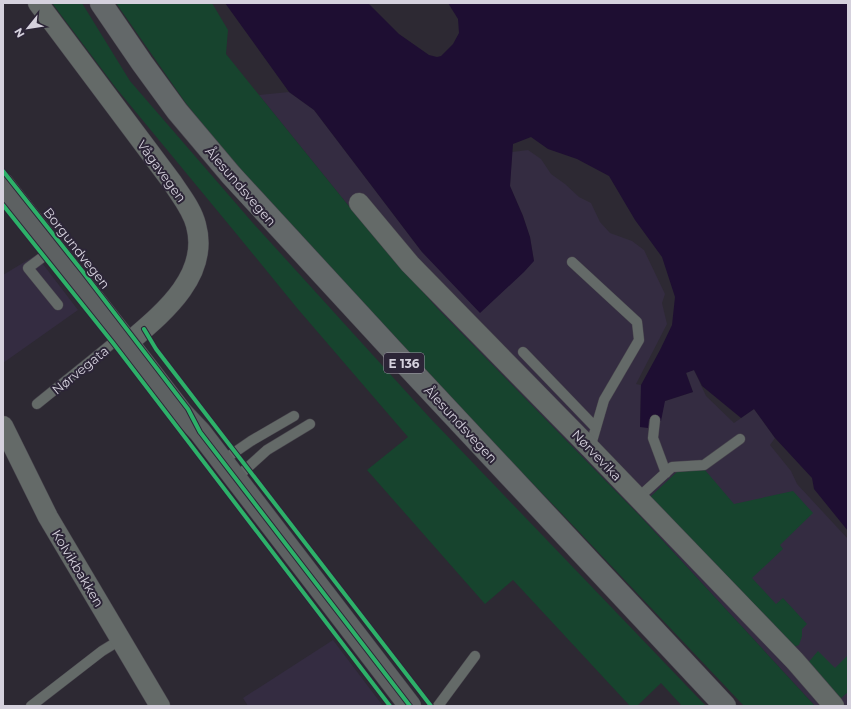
<svg xmlns="http://www.w3.org/2000/svg" width="851" height="709" font-family="Montserrat,sans-serif">
<style>
.built{fill:#342c41}
.green{fill:#17442e}
.water{fill:#1e0e32}
.lines{fill:none;stroke-linecap:round;stroke-linejoin:round}
.lane-casing{stroke:#48454d;stroke-width:11}
.street-casing{stroke:#48454d;stroke-width:21}
.primary-casing{stroke:#48454d;stroke-width:23}
.highway-casing{stroke:#48454d;stroke-width:23}
.lane{stroke:#646a68;stroke-width:10}
.street{stroke:#646a68;stroke-width:20}
.primary{stroke:#5d6162;stroke-width:22}
.highway{stroke:#636869;stroke-width:22}
.cycleway-casing{stroke:#2c2537;stroke-width:6}
.cycleway{stroke:#2db169;stroke-width:4}
.labels{text-anchor:middle;dominant-baseline:central;stroke-width:4;stroke-linejoin:round;paint-order:stroke}
.shield{fill:#2c2537;stroke:#a29dab;stroke-width:1}
.shield-label{font-size:12px;font-weight:bold;fill:#d5d1dd}
.street-label{font-size:13px;fill:#d5d1dd;stroke:#2c2537}
</style>
<rect width="100%" height="100%" fill="#2d2933"/>
<path class="built" d="M 289,92 L 314,110 L 422,252 L 534,261 L 530,237 L 523,216 L 510,186 L 512,152 L 528,150 L 541,159 L 551,174 L 565,184 L 579,197 L 591,203 L 600,222 L 610,233 L 632,241 L 644,250 L 665,294 L 662,303 L 667,324 L 636,384 L 641,385 L 640,427 L 649,419 L 665,401 L 693,392 L 686,372 L 694,370 L 706,396 L 734,423 L 754,409 L 775,438 L 770,445 L 791,471 L 797,484 L 848,539 L 848,706 L 815,706 L 641,517 L 437,308 L 352,210 L 259,95 Z
M 36,255 L 78,310 L 3,363 L 3,275 Z
M 333,640 L 383,706 L 248,706 L 243,698 Z"/>
<path class="green" d="M 52,3 L 82,3 L 130,81 L 252,222 L 430,418 L 706,706 L 682,706 L 661,683 L 637,706 L 630,706 L 513,580 L 485,604 L 367,470 L 408,437 L 297,308 L 239,237 L 116,88 Z
M 116,3 L 212,3 L 228,30 L 226,54 L 352,210 L 437,308 L 641,517 L 815,706 L 744,706 L 565,517 L 402,348 L 240,171 L 185,102 Z
M 679,470 L 705,470 L 734,504 L 793,491 L 813,513 L 780,545 L 783,549 L 752,578 L 776,604 L 783,598 L 807,624 L 802,629 L 802,636 L 799,645 L 791,648 L 649,498 Z
M 818,651 L 835,668 L 848,655 L 848,692 L 840,699 L 807,664 Z"/>
<path class="water" d="M 225,3 L 368,3 L 399,34 L 429,55 L 437,57 L 441,56 L 453,44 L 459,33 L 458,19 L 448,3 L 848,3 L 848,531 L 814,489 L 812,478 L 775,438 L 754,409 L 741,418 L 702,386 L 694,370 L 686,373 L 693,392 L 665,401 L 661,421 L 649,419 L 648,428 L 640,427 L 641,385 L 660,350 L 672,325 L 675,297 L 662,257 L 635,220 L 609,176 L 577,159 L 548,149 L 531,137 L 513,144 L 510,186 L 523,216 L 530,237 L 534,261 L 524,272 L 480,313 L 422,252 L 314,110 L 289,92 Z"/>
<g class="lines">
<g class="lane-casing">
<path id="lane" d="M 56,247 L 28,268 L 58,305
M 572,262 L 637,322 L 639,340 L 604,400 L 590,448
M 523,352 L 596,428
M 37,404 C 65,381 94,359 122,335
M 655,420 L 653,438 L 666,473
M 222,461 L 251,441 L 294,416
M 236,478 L 267,450 L 310,424
M 638,498 L 672,467 L 704,465 L 740,439
M 31,706 L 102,651 L 120,640
M 438,706 L 475,656"/>
</g>
<g class="street-casing">
<path id="street" d="M 38,3 L 172,182 C 181,196 192,209 196,225 C 210,276 162,314 128,343
M 359,203 L 410,264 L 590,448 L 795,661 L 834,706
M 3,426 L 48,517 L 160,706"/>
</g>
<g class="primary-casing">
<path id="primary" d="M 3,184 L 128,343 L 182,413 L 200,432 L 410,706"/>
</g>
<g class="highway-casing">
<path id="highway" d="M 101,3 L 142,63 L 177,111 L 231,175 L 394,352 L 725,706"/>
</g>
<use href="#lane" class="lane"/>
<use href="#street" class="street"/>
<use href="#primary" class="primary"/>
<use href="#highway" class="highway"/>
<g class="cycleway-casing">
<path id="cycleway" d="M 3,171 L 83,272 L 188,409 L 200,432 L 410,706
M 3,205 L 113,343 L 390,706
M 144,329 L 156,349 L 235,452 L 431,706"/>
</g>
<use href="#cycleway" class="cycleway"/>
</g>
<g class="labels">
<rect class="shield" x="384" y="353" width="40" height="20" rx="3"/>
<g class="shield-label">
<text x="404" y="363">E 136</text>
</g>
<g class="street-label">
<text transform="translate(162 171) rotate(54)">Vågavegen</text>
<text transform="translate(241 186) rotate(49)">Ålesundsvegen</text>
<text transform="translate(77 248) rotate(52)">Borgundvegen</text>
<text transform="translate(80 370) rotate(-39)">Nørvegata</text>
<text transform="translate(461 424) rotate(47)">Ålesundsvegen</text>
<text transform="translate(597 455) rotate(46)">Nørvevika</text>
<text transform="translate(78 568) rotate(59)">Kolvikbakken</text>
</g>
</g>
<rect width="851" height="709" fill="none" stroke="#d5d1dd" stroke-width="8"/>
<g transform="translate(28 28) rotate(240)" stroke="#2c2537" stroke-width="3" paint-order="stroke">
<path d="M0-3L7 15L0 10L-7 15Z" fill="#d5d1dd"/>
<text y="-6" font-size="11" font-weight="bold" text-anchor="middle" fill="#d5d1dd">N</text>
</g>
</svg>
